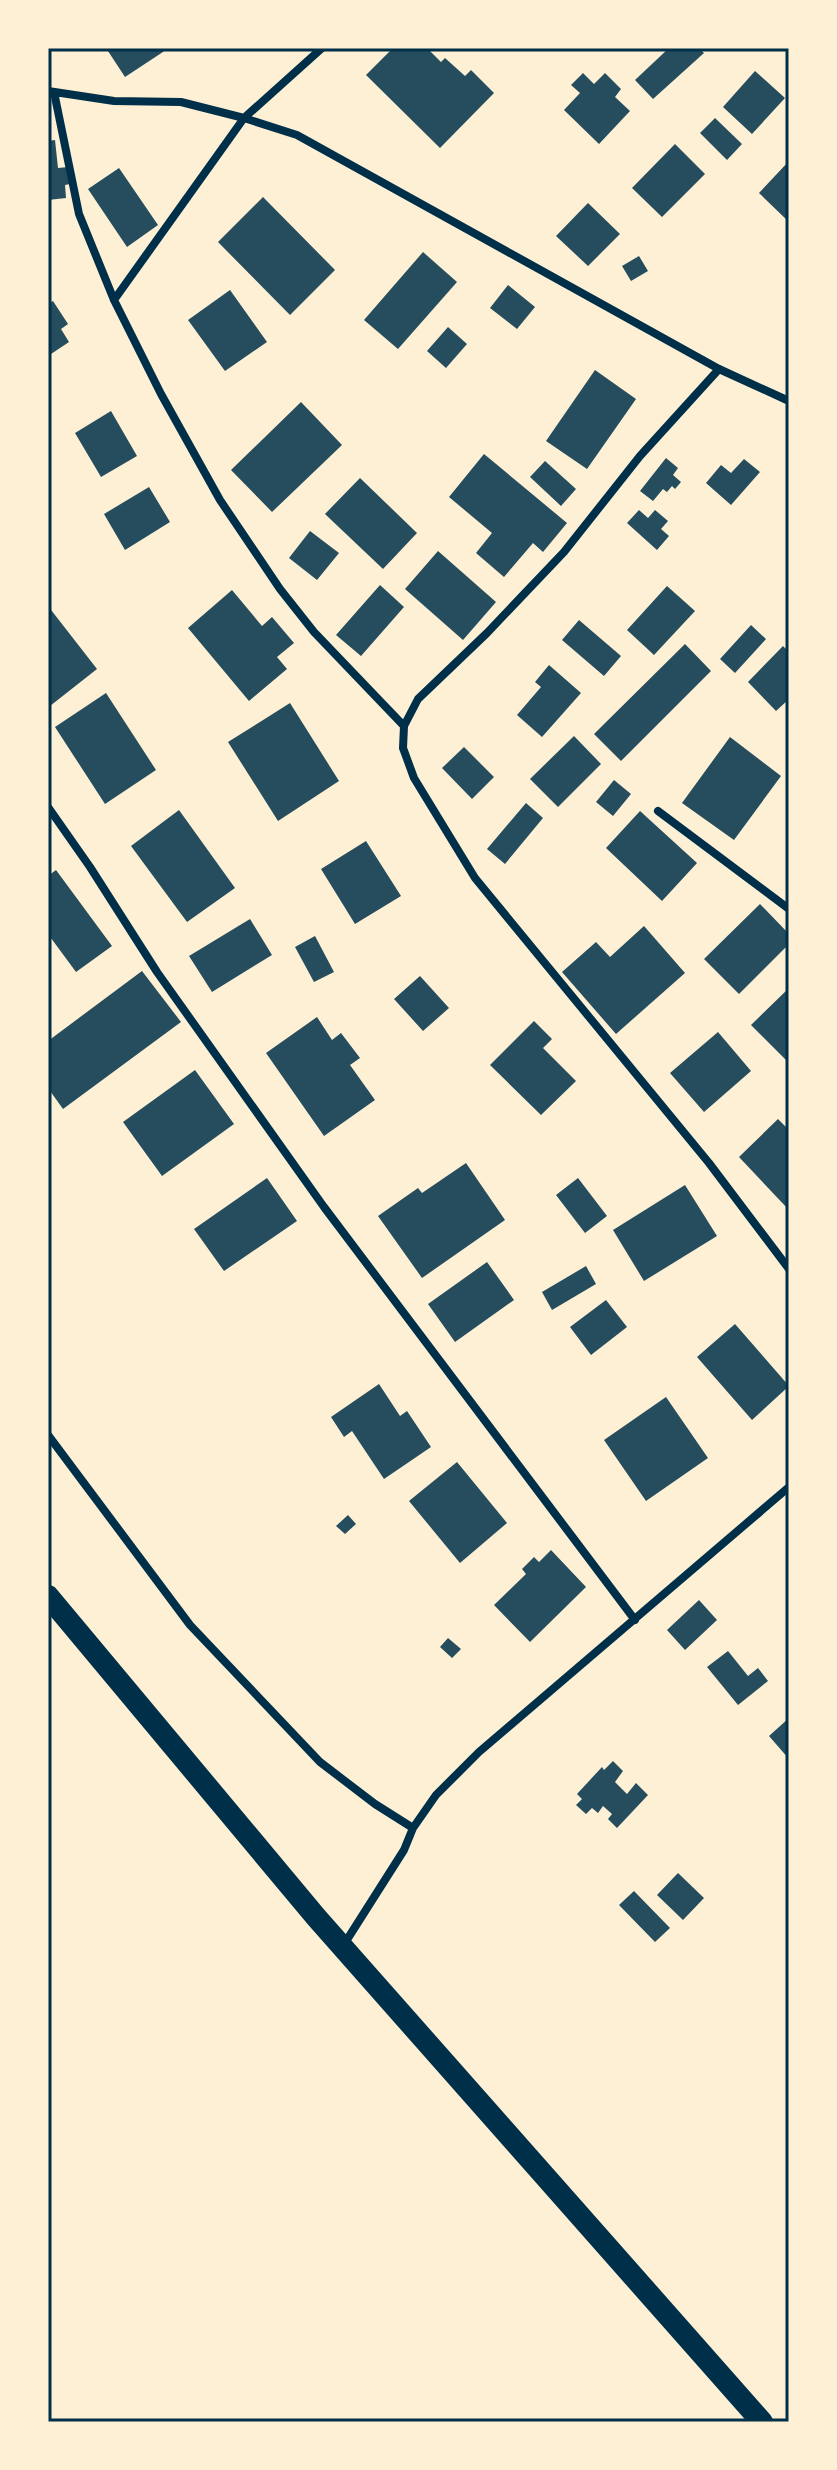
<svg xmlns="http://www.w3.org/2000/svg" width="837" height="2470" font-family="'Sofia Sans Condensed',sans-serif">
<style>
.building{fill:#264d5e}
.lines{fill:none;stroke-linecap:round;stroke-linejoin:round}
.minor{stroke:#003049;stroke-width:8}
.trunk{stroke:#003049;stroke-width:22}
.neatline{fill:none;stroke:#003049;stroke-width:3}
</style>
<rect width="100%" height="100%" fill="#fdf0d5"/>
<path class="building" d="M 106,48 L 169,48 L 125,77 Z
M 393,48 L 427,48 L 441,62 L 445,58 L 465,76 L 471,70 L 494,93 L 440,148 L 366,75 Z
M 669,48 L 699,48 L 704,53 L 653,99 L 635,80 Z
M 755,71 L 785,98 L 752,134 L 723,107 Z
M 583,73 L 594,84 L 605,73 L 621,89 L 615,97 L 630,111 L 599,144 L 564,110 L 580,93 L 571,85 Z
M 715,118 L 742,144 L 727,160 L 700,133 Z
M 55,140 L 58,168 L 68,167 L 70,184 L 65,185 L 66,198 L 48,200 L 48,141 Z
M 675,144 L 705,174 L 662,217 L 632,188 Z
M 789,161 L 789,222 L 759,193 Z
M 119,168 L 158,225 L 127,247 L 88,189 Z
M 263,197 L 335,270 L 290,315 L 218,242 Z
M 588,203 L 620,234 L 588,266 L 556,236 Z
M 423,252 L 457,282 L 398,349 L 364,320 Z
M 639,256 L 648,271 L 631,281 L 622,266 Z
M 508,285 L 535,307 L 517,329 L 490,308 Z
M 230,290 L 267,342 L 225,371 L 188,320 Z
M 53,301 L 68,324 L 61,329 L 69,342 L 48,356 L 48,304 Z
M 448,327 L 467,344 L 446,368 L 427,351 Z
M 595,370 L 636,399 L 587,469 L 546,441 Z
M 301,402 L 342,445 L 272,512 L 231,470 Z
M 111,411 L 137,456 L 101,477 L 75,433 Z
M 484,454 L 567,523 L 543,552 L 533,543 L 504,577 L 476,553 L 492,533 L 449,497 Z
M 666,458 L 678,468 L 673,475 L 681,482 L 675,489 L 672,486 L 667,492 L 663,489 L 653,501 L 640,491 Z
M 744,459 L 760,472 L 731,505 L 706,483 L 721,465 L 731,473 Z
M 545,461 L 576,489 L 561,506 L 530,477 Z
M 360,478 L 417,533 L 383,569 L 325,514 Z
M 149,487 L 170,522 L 125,550 L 104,514 Z
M 639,510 L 648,518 L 655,510 L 668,521 L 661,529 L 669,536 L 657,550 L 627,523 Z
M 310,531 L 339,553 L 317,580 L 289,558 Z
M 438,551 L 496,602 L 463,640 L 405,589 Z
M 380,585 L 404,607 L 361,656 L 336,635 Z
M 667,586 L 695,611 L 654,655 L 627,630 Z
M 232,590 L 262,626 L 272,617 L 294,643 L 277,657 L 287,669 L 249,701 L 188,628 Z
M 48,606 L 97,669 L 50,706 L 48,703 Z
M 579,620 L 621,656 L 604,676 L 562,640 Z
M 751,625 L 766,639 L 735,673 L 720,659 Z
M 685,644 L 711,671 L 621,761 L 594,734 Z
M 783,646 L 789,652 L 789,699 L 776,711 L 748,682 Z
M 549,665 L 581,693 L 542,737 L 517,715 L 541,687 L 535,682 Z
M 106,693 L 156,770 L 105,804 L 55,727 Z
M 290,703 L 339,781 L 278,821 L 228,742 Z
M 574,736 L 601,764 L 558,807 L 530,779 Z
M 730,737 L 781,776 L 734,840 L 682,803 Z
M 464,747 L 494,777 L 472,799 L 442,768 Z
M 614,780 L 631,794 L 613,816 L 596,802 Z
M 526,803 L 543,818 L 505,864 L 487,849 Z
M 179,810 L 235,888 L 187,922 L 131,846 Z
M 640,811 L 697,863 L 662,901 L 606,848 Z
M 366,841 L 401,896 L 355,924 L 321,869 Z
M 56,870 L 112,946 L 76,972 L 48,934 L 48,876 Z
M 760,904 L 789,934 L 789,944 L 739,994 L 704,959 Z
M 250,919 L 272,955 L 212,992 L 189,956 Z
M 644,926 L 685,973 L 616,1034 L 562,972 L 596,942 L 610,957 Z
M 315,936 L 334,972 L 314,982 L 295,947 Z
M 142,971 L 181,1022 L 63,1109 L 48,1088 L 48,1041 Z
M 420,976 L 449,1008 L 423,1031 L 394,999 Z
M 789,988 L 789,1063 L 751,1025 Z
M 317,1017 L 332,1040 L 341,1033 L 360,1058 L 350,1065 L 375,1100 L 324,1136 L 266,1053 Z
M 534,1021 L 552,1039 L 543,1048 L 576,1081 L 541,1115 L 490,1065 Z
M 718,1032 L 751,1071 L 704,1112 L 670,1073 Z
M 195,1070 L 234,1124 L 162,1176 L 123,1122 Z
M 778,1119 L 789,1130 L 789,1210 L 739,1157 Z
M 466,1163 L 505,1220 L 422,1278 L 378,1216 L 418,1188 L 422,1193 Z
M 267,1178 L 297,1221 L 224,1271 L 194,1229 Z
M 578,1178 L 607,1216 L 585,1233 L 556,1195 Z
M 685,1185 L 717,1236 L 644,1281 L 613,1230 Z
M 487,1262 L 514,1300 L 455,1342 L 428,1304 Z
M 586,1266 L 596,1284 L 552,1310 L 542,1292 Z
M 606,1300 L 627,1327 L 591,1355 L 570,1327 Z
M 735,1324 L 789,1386 L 752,1420 L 697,1357 Z
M 379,1384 L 400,1416 L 407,1411 L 431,1447 L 384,1479 L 352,1431 L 344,1437 L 331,1417 Z
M 666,1397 L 708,1458 L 646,1501 L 604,1440 Z
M 457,1462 L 507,1523 L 460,1563 L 409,1501 Z
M 348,1515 L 356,1524 L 345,1534 L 336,1526 Z
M 551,1550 L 586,1587 L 530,1642 L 494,1605 L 526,1574 L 522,1569 L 534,1557 L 539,1562 Z
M 699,1600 L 717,1620 L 685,1650 L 667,1630 Z
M 448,1638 L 461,1649 L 452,1658 L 440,1647 Z
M 728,1651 L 748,1676 L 758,1668 L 768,1681 L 738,1705 L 707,1667 Z
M 789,1718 L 789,1759 L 769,1736 Z
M 613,1761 L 623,1771 L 615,1782 L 627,1794 L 636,1783 L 648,1795 L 617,1828 L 608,1819 L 612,1814 L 603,1806 L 598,1813 L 592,1808 L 586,1814 L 576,1805 L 582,1799 L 577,1794 L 602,1767 L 604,1770 Z
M 678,1873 L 704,1898 L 683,1920 L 657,1895 Z
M 634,1891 L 670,1928 L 655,1942 L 619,1905 Z"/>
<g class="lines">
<path class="minor" d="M 48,91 L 114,101 L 181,102 L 244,118 L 322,48
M 54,92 L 79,214 L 114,300 L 161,394 L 220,500 L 280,589 L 314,632 L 404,726
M 114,300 L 244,118 L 297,135 L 719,369 L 789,401
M 719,369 L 640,456 L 564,552 L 487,633 L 418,699 L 404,726 L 403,748 L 414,778 L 475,878 L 709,1163 L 789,1269
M 48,807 L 90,867 L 157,972 L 324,1207 L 635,1620
M 658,811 L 789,909
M 48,1435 L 190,1625 L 320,1762 L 375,1804 L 413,1828
M 343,1946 L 404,1850 L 413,1828 L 436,1795 L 479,1752 L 789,1487"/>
<path class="trunk" d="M 48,1596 L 316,1917 L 762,2422"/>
</g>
<rect width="837" height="2470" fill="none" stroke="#fdf0d5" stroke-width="100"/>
<rect x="50" y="50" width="737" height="2370" class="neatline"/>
</svg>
